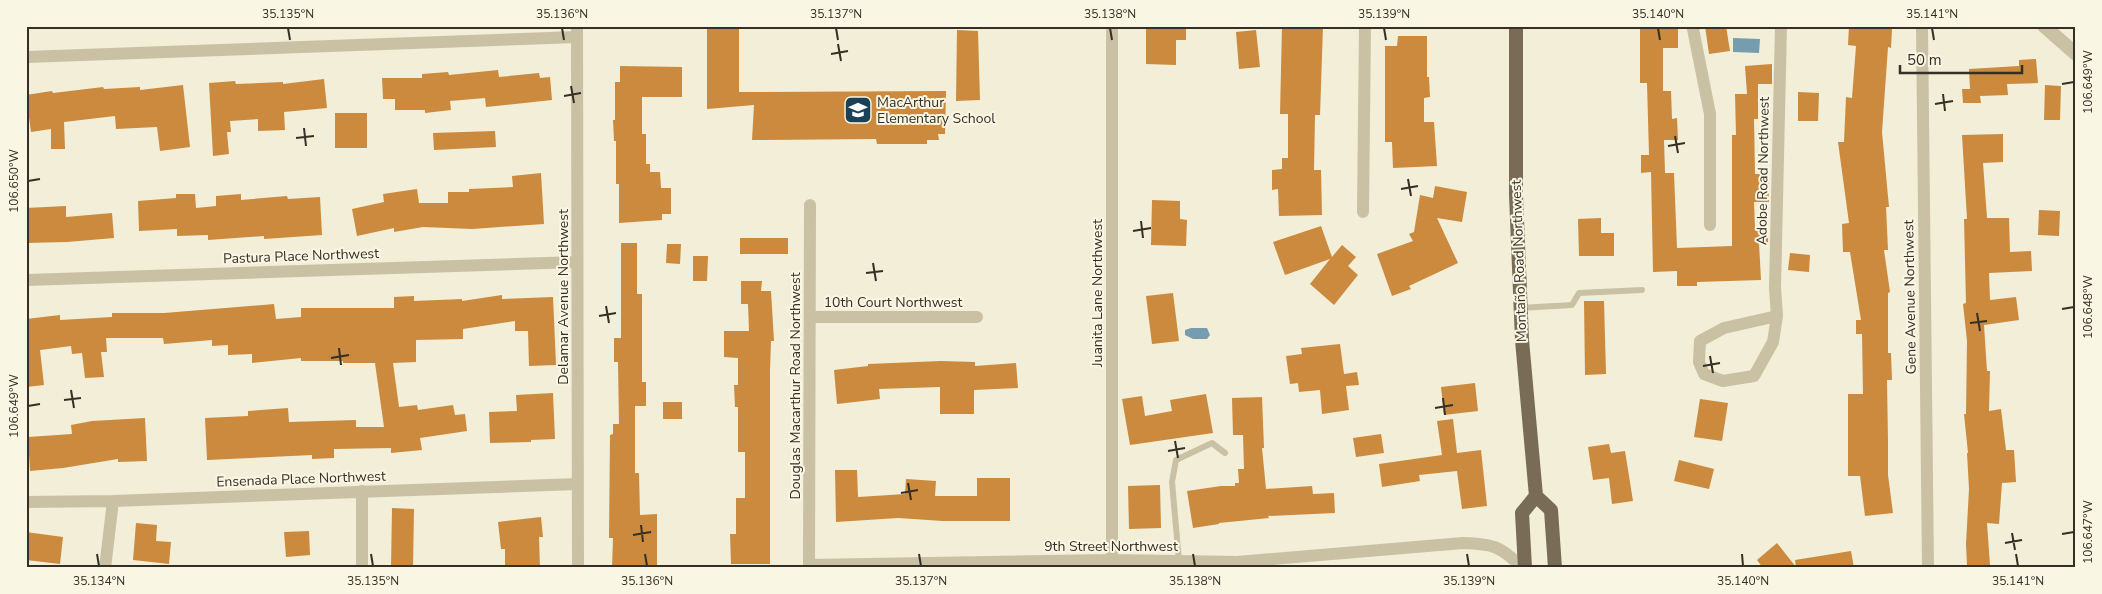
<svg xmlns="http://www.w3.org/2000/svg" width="2102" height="594" font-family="'Nunito Sans',sans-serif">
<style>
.water{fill:#769cb0}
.building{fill:#cb8a3d}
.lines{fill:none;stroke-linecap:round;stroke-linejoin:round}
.service{stroke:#cac1a4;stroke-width:6}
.minor{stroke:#cac1a4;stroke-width:12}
.tertiary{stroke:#cac1a4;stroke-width:14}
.primary{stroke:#786c56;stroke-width:14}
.ticks{fill:none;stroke:#352f26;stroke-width:2}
.labels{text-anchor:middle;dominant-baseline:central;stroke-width:4;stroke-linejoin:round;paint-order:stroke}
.poi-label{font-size:14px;fill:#352f26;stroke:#faf6e4;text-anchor:start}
.street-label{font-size:14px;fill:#352f26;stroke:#faf6e4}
.neatline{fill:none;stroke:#352f26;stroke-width:2}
.ticks-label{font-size:12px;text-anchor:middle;fill:#352f26}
</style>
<rect width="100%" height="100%" fill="#f2eed8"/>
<path class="water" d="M 1733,38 L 1760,39 L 1759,53 L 1733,52 Z
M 1191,328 L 1207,328 L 1210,335 L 1207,339 L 1193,339 L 1185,335 L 1185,330 Z"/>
<path class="building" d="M 707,26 L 739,26 L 739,92 L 946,91 L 945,134 L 938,134 L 939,140 L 927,140 L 927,144 L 877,144 L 876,139 L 752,140 L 754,105 L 707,109 Z
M 1146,26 L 1186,26 L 1186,40 L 1176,40 L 1176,65 L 1146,64 Z
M 1282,26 L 1323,26 L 1320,115 L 1315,115 L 1314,170 L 1321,170 L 1322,215 L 1279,216 L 1278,189 L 1272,190 L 1272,170 L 1282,169 L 1282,158 L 1288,158 L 1288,114 L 1280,114 Z
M 1640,26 L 1678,26 L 1678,48 L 1663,48 L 1663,91 L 1671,91 L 1672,119 L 1677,118 L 1678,140 L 1664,140 L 1665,173 L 1674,173 L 1677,248 L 1732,246 L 1732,135 L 1736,135 L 1735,94 L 1747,94 L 1745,66 L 1772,64 L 1772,84 L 1758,84 L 1758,119 L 1754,119 L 1755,174 L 1768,174 L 1769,202 L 1754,202 L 1755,227 L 1768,227 L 1768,243 L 1759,243 L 1761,280 L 1697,282 L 1697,286 L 1677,286 L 1677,271 L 1653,272 L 1651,172 L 1641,173 L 1641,155 L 1649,155 L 1647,83 L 1640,83 Z
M 1705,26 L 1726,26 L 1730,51 L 1709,54 Z
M 1849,26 L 1882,26 L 1882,28 L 1892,29 L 1891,48 L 1888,47 L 1882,132 L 1889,207 L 1886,207 L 1888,250 L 1884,250 L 1890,292 L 1888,293 L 1888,353 L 1891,353 L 1892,380 L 1887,380 L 1888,442 L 1888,475 L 1893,513 L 1865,516 L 1860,476 L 1848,476 L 1848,394 L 1863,394 L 1862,334 L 1856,334 L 1856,320 L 1861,320 L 1850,252 L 1843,252 L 1842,224 L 1849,223 L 1838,142 L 1844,142 L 1846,97 L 1852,98 L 1856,46 L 1848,45 Z
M 957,30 L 978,31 L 980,100 L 956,101 Z
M 1256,30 L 1260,67 L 1239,69 L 1236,32 Z
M 1398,36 L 1427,36 L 1427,77 L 1429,77 L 1430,97 L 1424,98 L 1424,122 L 1434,122 L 1437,166 L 1393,168 L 1392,142 L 1385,142 L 1385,46 L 1397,46 Z
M 2036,59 L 2038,83 L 2007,84 L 2008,95 L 1980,96 L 1981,103 L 1963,103 L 1962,89 L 1970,89 L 1969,69 L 2019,66 L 2019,60 Z
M 620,66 L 682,67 L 682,97 L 642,97 L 642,134 L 646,134 L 646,164 L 650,164 L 650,172 L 660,172 L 661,188 L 671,188 L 671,214 L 662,214 L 662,220 L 619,223 L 619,184 L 616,184 L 616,141 L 614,141 L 613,120 L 615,120 L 615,82 L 620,82 Z
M 498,70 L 499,77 L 539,73 L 540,78 L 550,77 L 552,100 L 486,107 L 485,98 L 450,101 L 451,110 L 425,113 L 425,110 L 395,110 L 395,99 L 383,99 L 382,78 L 422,78 L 422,74 L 448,72 L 449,75 Z
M 324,79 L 327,108 L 284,112 L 285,130 L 258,131 L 258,119 L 230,121 L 231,132 L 227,132 L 229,154 L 213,156 L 209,83 L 235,81 L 236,84 L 283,82 L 283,84 Z
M 183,85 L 190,147 L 160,151 L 157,127 L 116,129 L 115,116 L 64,122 L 65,149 L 51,149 L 51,129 L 31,132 L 26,95 L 52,91 L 53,93 L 103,87 L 104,89 L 140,87 L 140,90 Z
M 2045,85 L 2061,86 L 2060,120 L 2044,120 Z
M 1798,92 L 1819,93 L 1818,121 L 1798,121 Z
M 335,113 L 367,113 L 367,148 L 335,148 Z
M 495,131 L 496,147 L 434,150 L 433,133 Z
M 2003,134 L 2003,162 L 1983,163 L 1987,218 L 2009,218 L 2010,252 L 2031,251 L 2032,271 L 1989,273 L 1990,300 L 2016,297 L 2019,320 L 1984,325 L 1987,371 L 1990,371 L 1989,411 L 2001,409 L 2006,450 L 2014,450 L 2016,482 L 2002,483 L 1999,524 L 1987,523 L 1990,565 L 1967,566 L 1966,544 L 1969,489 L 1967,453 L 1968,453 L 1964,414 L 1966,414 L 1967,341 L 1963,304 L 1966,303 L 1964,219 L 1967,219 L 1962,135 Z
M 541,173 L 544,224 L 472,229 L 423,227 L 394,232 L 394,228 L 357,236 L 352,209 L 384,202 L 383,194 L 417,189 L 419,203 L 448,203 L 448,192 L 469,192 L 469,189 L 513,187 L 512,176 Z
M 1435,186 L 1467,192 L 1462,222 L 1437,218 L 1458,263 L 1409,286 L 1411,289 L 1392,296 L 1377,254 L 1413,241 L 1409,234 L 1414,232 L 1420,195 L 1433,198 Z
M 176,194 L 195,194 L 196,208 L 216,206 L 216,196 L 241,194 L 241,200 L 287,196 L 288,199 L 320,197 L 322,235 L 264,239 L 264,236 L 208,240 L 208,235 L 177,236 L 177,229 L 139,231 L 138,201 L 176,198 Z
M 1152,200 L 1180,201 L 1180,219 L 1187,220 L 1186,246 L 1151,245 Z
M 66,206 L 66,217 L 112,213 L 114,238 L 67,242 L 26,243 L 26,208 Z
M 2039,210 L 2060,211 L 2059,236 L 2038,235 Z
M 1601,218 L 1601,233 L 1614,233 L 1614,256 L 1579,256 L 1578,219 Z
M 1321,226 L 1332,257 L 1342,245 L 1356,257 L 1348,266 L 1358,275 L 1334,305 L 1310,284 L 1330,259 L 1285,275 L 1273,242 Z
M 740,238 L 788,238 L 788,254 L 740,254 Z
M 621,243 L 637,243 L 637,294 L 642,294 L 642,382 L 646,382 L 646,406 L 635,406 L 635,473 L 639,473 L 640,515 L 657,514 L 657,568 L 612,568 L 613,538 L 609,538 L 610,435 L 613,434 L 613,424 L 619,424 L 618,362 L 614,362 L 614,338 L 621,338 Z
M 667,244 L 681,244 L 680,264 L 666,263 Z
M 1790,253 L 1810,255 L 1809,272 L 1788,270 Z
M 693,256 L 708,256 L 707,281 L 693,281 Z
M 741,281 L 762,281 L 761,291 L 771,291 L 774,341 L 771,341 L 770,371 L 770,564 L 731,564 L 730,534 L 736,534 L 736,498 L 745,498 L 745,452 L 738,452 L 738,407 L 735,407 L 734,385 L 738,385 L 738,358 L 724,357 L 724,331 L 749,331 L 748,304 L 741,304 Z
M 1173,293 L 1179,341 L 1152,344 L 1146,296 Z
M 502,295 L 502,299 L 553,297 L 556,365 L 529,366 L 528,331 L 515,331 L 515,321 L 463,329 L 463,339 L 416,340 L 416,362 L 393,363 L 399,407 L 417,405 L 418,410 L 453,405 L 455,415 L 465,414 L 467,431 L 420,438 L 422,450 L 391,453 L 391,448 L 334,449 L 334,458 L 312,459 L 312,455 L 207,460 L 205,418 L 248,416 L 248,411 L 288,408 L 289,422 L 356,420 L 356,427 L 384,427 L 375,363 L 343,363 L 343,361 L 301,361 L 301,358 L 252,363 L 252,354 L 228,355 L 228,345 L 212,346 L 212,340 L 164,344 L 163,338 L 106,338 L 107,352 L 101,352 L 104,377 L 85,378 L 82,353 L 72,354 L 71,346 L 40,350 L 44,385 L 26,387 L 26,319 L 60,315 L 60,320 L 112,317 L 112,313 L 164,313 L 274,304 L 276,319 L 301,317 L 301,308 L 394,308 L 394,297 L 414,296 L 414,301 L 462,299 L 462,301 Z
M 1584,301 L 1604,301 L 1606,374 L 1585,375 Z
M 1340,344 L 1344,374 L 1357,372 L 1359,385 L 1346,386 L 1349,410 L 1322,414 L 1320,390 L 1299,392 L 1298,383 L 1290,384 L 1286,356 L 1302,354 L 1301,348 Z
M 941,361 L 975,362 L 975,366 L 1016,363 L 1018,388 L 974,390 L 974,414 L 940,414 L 940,387 L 879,389 L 880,399 L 837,404 L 834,370 L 868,366 L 868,364 Z
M 1475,383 L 1478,411 L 1444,415 L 1441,387 Z
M 553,393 L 555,439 L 531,440 L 531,442 L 490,443 L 489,412 L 517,411 L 516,395 Z
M 1206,394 L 1213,433 L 1130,445 L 1122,399 L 1142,396 L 1145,416 L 1172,411 L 1170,400 Z
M 1262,397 L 1264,448 L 1262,448 L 1266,489 L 1312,486 L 1313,494 L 1334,493 L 1335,513 L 1268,516 L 1269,518 L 1219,523 L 1219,524 L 1193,528 L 1187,491 L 1221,486 L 1235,486 L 1235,483 L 1239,483 L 1238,469 L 1244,469 L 1243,435 L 1233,435 L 1232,398 Z
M 1700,399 L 1728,403 L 1722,441 L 1694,437 Z
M 663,402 L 682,402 L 682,419 L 663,419 Z
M 145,418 L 147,461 L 118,462 L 118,459 L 63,468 L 30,471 L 28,437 L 72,434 L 71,425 L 92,421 Z
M 1453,419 L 1457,453 L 1481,450 L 1487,506 L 1462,509 L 1457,471 L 1419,475 L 1420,481 L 1382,487 L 1379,464 L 1442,455 L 1437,421 Z
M 1381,434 L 1384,453 L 1356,457 L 1353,438 Z
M 1609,444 L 1611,453 L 1625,451 L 1633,501 L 1612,504 L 1609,478 L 1593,480 L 1588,447 Z
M 1679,460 L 1714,469 L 1709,489 L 1674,481 Z
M 835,470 L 857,470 L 858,497 L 905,494 L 906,479 L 936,481 L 935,496 L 977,496 L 977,478 L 1010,478 L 1010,521 L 943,521 L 898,518 L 836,522 Z
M 1160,485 L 1161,528 L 1129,529 L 1128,486 Z
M 392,508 L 414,509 L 413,568 L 391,568 Z
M 541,517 L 543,537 L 539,537 L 540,568 L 505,568 L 505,549 L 501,549 L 498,522 Z
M 136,523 L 157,525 L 156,541 L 171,542 L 169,564 L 133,560 Z
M 309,531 L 310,555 L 286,557 L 284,532 Z
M 26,532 L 63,537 L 60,564 L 26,560 Z
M 1777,543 L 1796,567 L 1795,560 L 1851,551 L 1854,568 L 1763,568 L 1757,560 Z"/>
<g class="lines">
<path class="service" d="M 1521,308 L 1572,305 L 1579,293 L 1642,290
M 1179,561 L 1172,482 L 1176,460 L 1212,443 L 1225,453"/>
<path class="minor" d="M 577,26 L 578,568
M 1695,26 L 1693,29 L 1710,114 L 1710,225
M 1922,26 L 1928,568
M 26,57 L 577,37
M 1363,212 L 1365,26
M 26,280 L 577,262
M 1777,316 L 1724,328 L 1700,341 L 1699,362 L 1704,374 L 1723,381 L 1754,376 L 1773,342 L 1777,316 L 1775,288 L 1781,26
M 810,317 L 977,317
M 26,502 L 113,501 L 577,484
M 1112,560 L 1112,26
M 809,565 L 1112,560 L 1237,562 L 1463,543 C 1494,544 1500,546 1523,568
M 105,568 L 113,501
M 362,568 L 362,491
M 809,568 L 810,205"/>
<path class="tertiary" d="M 2044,26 L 2076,54"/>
<path class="primary" d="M 1516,26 L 1516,195 L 1522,340 L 1536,496 L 1551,510 L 1555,568
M 1525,568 L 1522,513 L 1536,496"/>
</g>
<path class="ticks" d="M 288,28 L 290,40M 562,28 L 564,40M 836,28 L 838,40M 1110,28 L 1112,40M 1384,28 L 1386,40M 1658,28 L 1660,40M 1932,28 L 1934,40M 838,44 L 841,61M 831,54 L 848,51M 2062,84 L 2074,82M 571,86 L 574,103M 1943,94 L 1945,111M 564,96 L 581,93M 1935,104 L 1953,101M 304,128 L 306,146M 1675,136 L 1678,153M 296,138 L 314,136M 1668,146 L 1685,143M 1408,179 L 1411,196M 28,181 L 40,179M 1401,189 L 1418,186M 1141,221 L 1143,238M 1133,231 L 1151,228M 873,263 L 876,281M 866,273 L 883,271M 606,306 L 609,323M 2062,309 L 2074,307M 1977,313 L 1980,331M 599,316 L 616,313M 1970,323 L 1987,321M 339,348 L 341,365M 1710,356 L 1713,373M 331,358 L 349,355M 1703,366 L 1720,363M 71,390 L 74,408M 1443,398 L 1445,415M 64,400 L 81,398M 28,406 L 40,404M 1435,408 L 1453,405M 1175,441 L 1178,458M 1168,451 L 1185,448M 908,483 L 911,500M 901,493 L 918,490M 641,525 L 643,542M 2012,533 L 2015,550M 2062,534 L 2074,532M 633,535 L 651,532M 2005,543 L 2022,540M 97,554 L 99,566M 371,554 L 373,566M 645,554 L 647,566M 919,554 L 921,566M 1193,554 L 1195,566M 1467,554 L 1469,566M 1742,554 L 1743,566M 2016,554 L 2018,566"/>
<defs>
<g id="school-square" transform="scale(1.4375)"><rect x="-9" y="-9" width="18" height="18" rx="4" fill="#1a4158" stroke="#faf6e4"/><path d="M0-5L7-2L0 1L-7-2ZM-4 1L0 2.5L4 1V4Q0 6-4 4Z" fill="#fff"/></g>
</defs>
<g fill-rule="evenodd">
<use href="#school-square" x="858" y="110"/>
</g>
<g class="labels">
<g class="poi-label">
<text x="877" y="102">MacArthur<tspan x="877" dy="16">Elementary School</tspan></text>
</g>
<g class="street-label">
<text transform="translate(1763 171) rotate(-89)">Adobe Road Northwest</text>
<text transform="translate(301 256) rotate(-2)">Pastura Place Northwest</text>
<text transform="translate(1519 261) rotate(-92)">Montaño Road Northwest</text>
<text transform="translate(1097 293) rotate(-90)">Juanita Lane Northwest</text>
<text transform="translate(563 297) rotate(-90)">Delamar Avenue Northwest</text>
<text transform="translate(1910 297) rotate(-91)">Gene Avenue Northwest</text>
<text x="893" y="302">10th Court Northwest</text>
<text transform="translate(795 386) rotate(-90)">Douglas Macarthur Road Northwest</text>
<text transform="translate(301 479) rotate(-2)">Ensenada Place Northwest</text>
<text x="1111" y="546">9th Street Northwest</text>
</g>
</g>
<rect width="2102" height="594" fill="none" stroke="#faf6e4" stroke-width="55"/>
<path d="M1900 65v8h122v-8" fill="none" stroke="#352f26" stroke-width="2.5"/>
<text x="1907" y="65" font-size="15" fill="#352f26" stroke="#faf6e4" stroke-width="4" paint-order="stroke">50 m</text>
<rect x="28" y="28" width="2046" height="538" class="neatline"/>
<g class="ticks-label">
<text x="288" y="18">35.135°N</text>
<text x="562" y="18">35.136°N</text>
<text x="836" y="18">35.137°N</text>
<text x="1110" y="18">35.138°N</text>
<text x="1384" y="18">35.139°N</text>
<text x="1658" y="18">35.140°N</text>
<text x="1932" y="18">35.141°N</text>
<text transform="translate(2088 82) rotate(-90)" y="4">106.649°W</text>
<text transform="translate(14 181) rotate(-90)" y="4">106.650°W</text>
<text transform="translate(2088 307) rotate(-90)" y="4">106.648°W</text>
<text transform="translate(14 406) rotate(-90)" y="4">106.649°W</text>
<text transform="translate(2088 532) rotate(-90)" y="4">106.647°W</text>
<text x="99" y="585">35.134°N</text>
<text x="373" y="585">35.135°N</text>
<text x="647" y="585">35.136°N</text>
<text x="921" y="585">35.137°N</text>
<text x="1195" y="585">35.138°N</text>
<text x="1469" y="585">35.139°N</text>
<text x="1743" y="585">35.140°N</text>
<text x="2018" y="585">35.141°N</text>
</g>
</svg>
